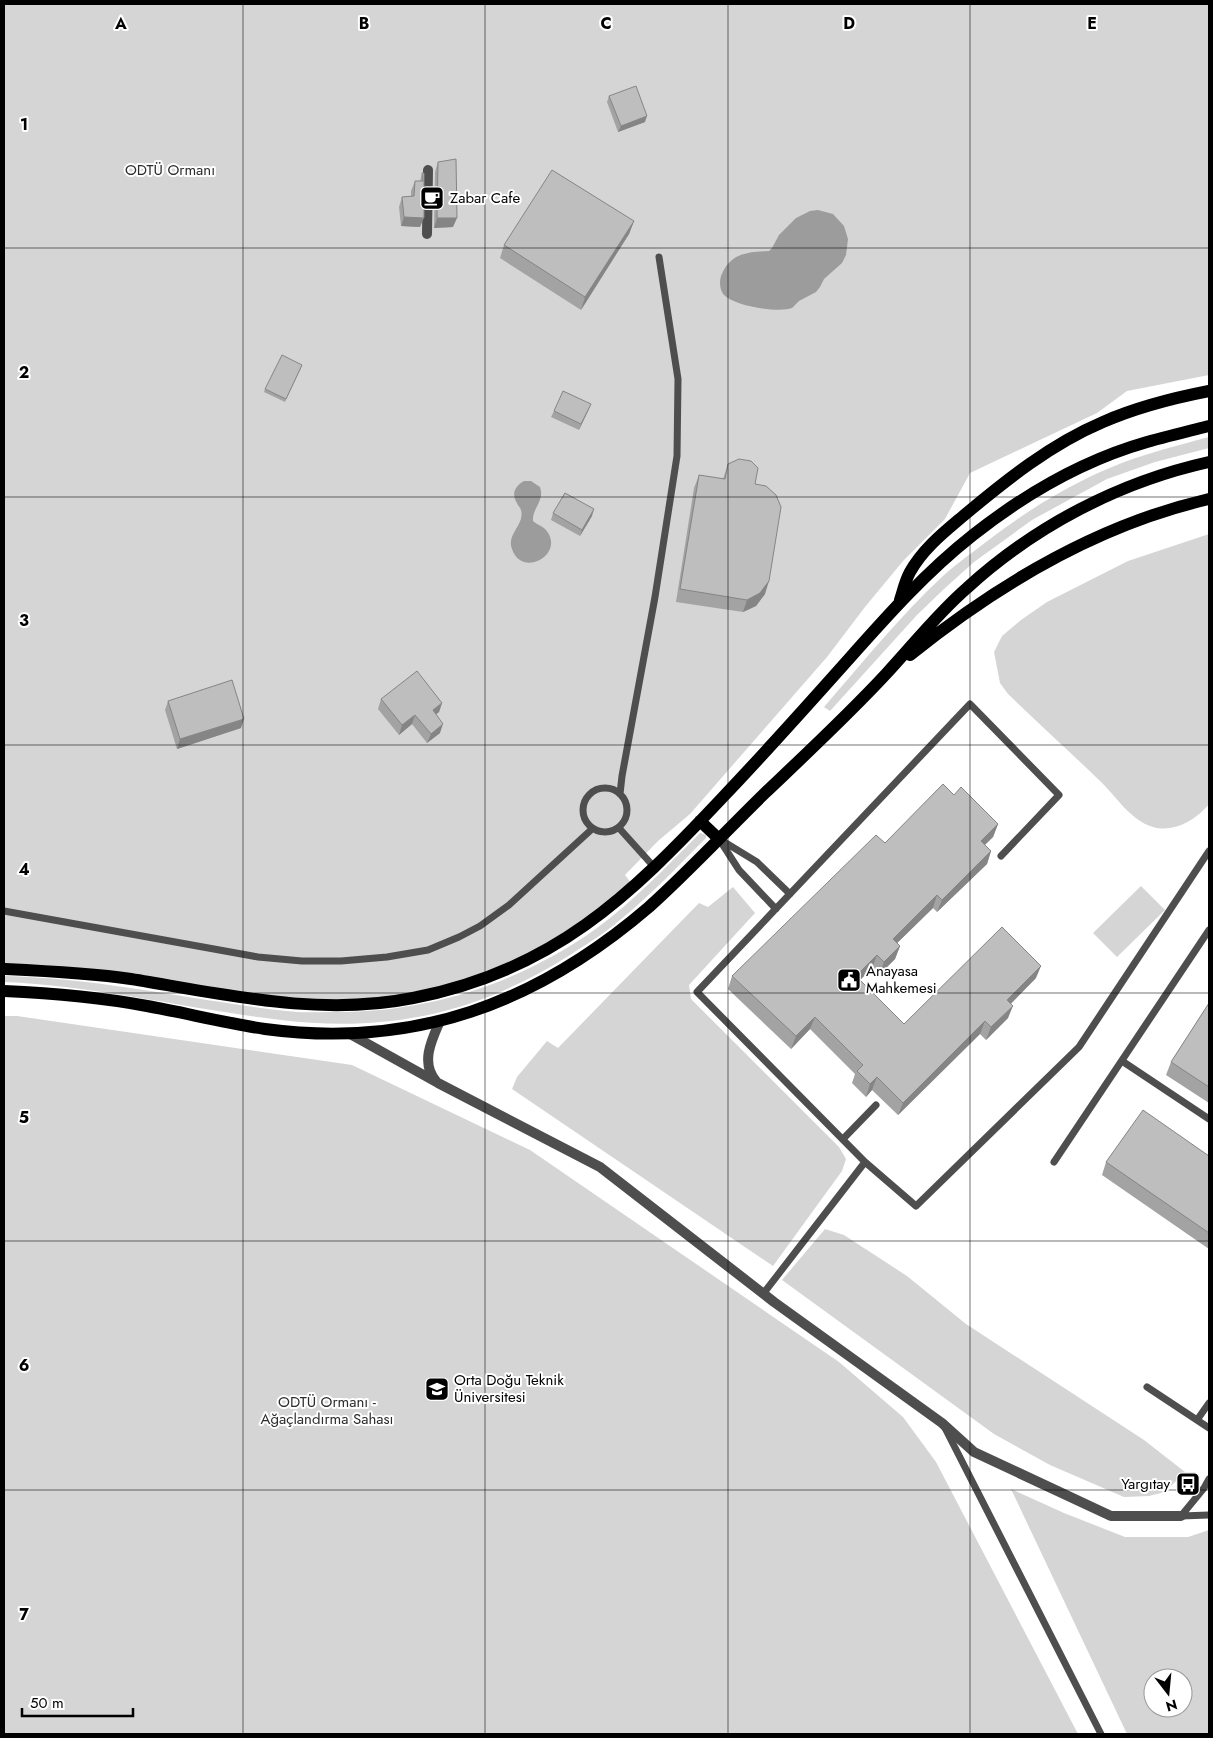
<svg xmlns="http://www.w3.org/2000/svg" width="1213" height="1738" font-family="Jost,sans-serif">
<style>
.green{fill:#d5d5d5;fill-rule:evenodd}
.water{fill:#9c9c9c}
.lines{fill:none;stroke-linecap:round;stroke-linejoin:round}
.lane{stroke:#4e4e4e;stroke-width:7}
.street{stroke:#4e4e4e;stroke-width:10}
.primary{stroke:#000;stroke-width:12}
.wall{fill:#a3a3a3}
.shaded-wall{fill:#858585}
.building{fill:#bebebe;stroke:#858585}
.grid{fill:none;stroke:#000;stroke-width:1;stroke-opacity:0.55}
.labels{text-anchor:middle;dominant-baseline:central;stroke-width:4;stroke-linejoin:round;paint-order:stroke}
.park-label{font-size:15px;fill:#2c2c2c;stroke:#fff}
.poi-label{font-size:15px;fill:#000;stroke:#fff;text-anchor:start}
.grid-label{font-size:16px;text-anchor:middle;font-weight:bold;fill:#000;stroke:#fff;stroke-width:4;stroke-linejoin:round;paint-order:stroke}
</style>
<rect width="100%" height="100%" fill="#fff"/>
<path class="green" d="M 4,4 L 1209,4 L 1209,375 L 1127,391 L 1097,413 L 970,473 L 945,519 L 903,561 L 865,607 L 827,657 L 690,814 L 658,841 L 625,875 L 634,887 L 497,975 L 343,1006 L 4,969 Z
M 1209,437 L 1209,448 L 1155,462 L 1107,479 L 1032,520 L 974,562 L 944,589 L 917,615 L 830,711 L 824,707 C 863,662 900,616 944,575 C 953,567 963,559 973,552 C 1016,518 1061,488 1112,467 C 1143,454 1176,446 1209,437 Z
M 1209,534 L 1209,804 C 1196,820 1174,833 1153,827 C 1130,820 1116,796 1099,780 C 1069,751 1038,723 1008,694 L 1000,683 L 994,652 L 1002,636 L 1021,620 L 1047,602 L 1128,561 Z
M 700,833 L 706,835 L 706,838 C 678,866 651,895 620,920 C 605,933 587,944 570,955 C 479,1013 388,1033 281,1020 C 188,1009 97,986 4,982 L 4,976 C 99,978 191,1000 286,1011 C 301,1013 316,1012 331,1012 C 427,1013 519,984 597,928 C 635,900 667,866 700,833 Z
M 1141,886 L 1165,910 L 1117,957 L 1093,933 Z
M 733,887 L 755,913 L 689,985 L 691,999 L 839,1147 L 846,1159 L 842,1171 L 773,1266 L 512,1089 L 517,1077 L 547,1041 L 558,1048 L 699,903 L 708,907 Z
M 4,1016 L 17,1016 L 352,1065 L 530,1150 L 839,1362 L 903,1417 L 936,1462 L 1078,1734 L 4,1734 Z
M 825,1229 L 844,1235 L 907,1276 L 966,1324 L 1144,1440 L 1185,1472 L 1165,1492 L 1149,1496 L 1124,1497 L 1050,1465 L 994,1434 L 782,1280 Z
M 1011,1489 L 1064,1513 L 1125,1537 L 1188,1537 L 1209,1530 L 1209,1734 L 1127,1734 ZM 1153,1678 L 1183,1678 L 1183,1708 L 1153,1708 Z"/>
<path class="water" d="M 818,210 L 833,214 L 844,226 L 848,239 L 846,255 L 842,263 L 824,279 L 820,287 L 816,292 L 799,301 L 792,308 C 778,313 734,306 724,295 C 720,290 719,283 721,276 C 730,253 747,252 769,251 L 772,248 L 779,235 L 796,218 L 810,211 Z
M 524,481 L 531,481 L 540,487 C 545,501 532,508 533,521 C 537,525 543,526 546,530 C 566,554 522,579 512,549 C 506,534 525,525 521,510 C 520,507 518,506 517,503 C 511,494 515,486 524,481 Z"/>
<g class="lines">
<path class="lane" d="M583 810a22 22 0 1 1 44 0a22 22 0 1 1-44 0Z
M 620,794 L 622,776 L 655,597 L 677,456 L 678,379 L 659,257
M 619,828 L 655,868
M 719,839 L 739,870 L 776,909
M 721,840 L 757,862 L 790,894
M 4,911 L 258,957 L 302,961 L 341,961 L 387,957 L 428,950 L 459,937 L 480,926 L 509,905 L 592,829
M 1122,1061 L 1209,1119
M 843,1139 L 876,1105
M 865,1162 L 697,992 L 970,704 L 1059,795 L 1001,856
M 1054,1162 L 1209,930
M 763,1294 L 865,1162 L 916,1206 L 1079,1047 L 1209,851
M 1147,1387 L 1209,1428
M 1197,1420 L 1209,1403
M 945,1428 L 1101,1734
M 1181,1516 L 1204,1488 L 1209,1479
M 1181,1516 L 1209,1515"/>
<path class="street" d="M 427,234 L 428,170
M 350,1034 L 438,1083 L 600,1167 L 774,1302 L 942,1423 L 974,1452 L 1111,1516 L 1181,1516
M 436,1081 C 420,1063 432,1039 440,1021"/>
<path class="primary" d="M 900,600 C 903,591 905,581 910,572 C 923,549 943,533 962,517 C 1006,480 1051,444 1103,422 C 1137,407 1173,398 1209,391
M 910,655 C 997,585 1100,524 1209,499
M 700,821 L 719,839
M 4,969 C 46,971 89,973 131,979 C 224,994 319,1017 413,998 C 553,971 629,897 723,797 C 765,753 806,707 847,661 C 887,616 926,572 973,535 C 1025,494 1084,460 1147,442 C 1168,436 1189,431 1209,426
M 4,991 C 52,993 99,997 147,1006 C 186,1013 225,1023 265,1029 C 414,1049 536,1004 649,907 C 689,871 726,831 765,793 C 806,754 848,715 886,674 C 913,645 937,614 967,588 C 1035,526 1119,482 1209,462"/>
</g>
<path class="wall" d="M 609,96 L 645,122 L 618,132 L 607,102 Z
M 438,162 L 453,227 L 434,228 L 435,172 Z
M 422,173 L 424,173 L 420,227 L 401,226 L 399,207 L 402,197 L 411,196 L 411,191 L 415,181 L 420,181 Z
M 634,221 L 629,234 L 581,310 L 500,258 L 504,245 Z
M 301,368 L 285,402 L 264,392 L 265,389 Z
M 591,404 L 579,430 L 551,417 L 554,411 Z
M 728,464 L 755,484 L 765,594 L 756,606 L 743,612 L 676,602 L 694,488 L 699,475 L 723,479 Z
M 553,513 L 592,516 L 580,536 L 551,520 Z
M 381,699 L 442,703 L 439,712 L 436,714 L 440,733 L 427,743 L 412,724 L 399,735 L 378,709 Z
M 168,701 L 241,728 L 177,749 L 165,710 Z
M 954,795 L 998,824 L 993,837 L 985,845 L 991,851 L 987,864 L 937,912 L 933,908 L 897,943 L 900,946 L 895,959 L 879,975 L 872,968 L 860,980 L 904,1024 L 1036,978 L 1011,1004 L 1008,1018 L 986,1040 L 980,1034 L 898,1115 L 872,1090 L 866,1097 L 852,1083 L 855,1074 L 810,1029 L 791,1049 L 728,989 L 732,976 L 885,843 Z
M 1209,1003 L 1209,1103 L 1166,1075 L 1171,1062 Z
M 1209,1156 L 1209,1249 L 1102,1175 L 1106,1162 Z"/>
<path class="shaded-wall" d="M 647,116 L 645,122 L 618,132 L 621,126 Z
M 404,217 L 424,218 L 420,227 L 401,226 Z
M 437,218 L 457,218 L 453,227 L 434,228 Z
M 634,221 L 629,234 L 581,310 L 585,297 Z
M 591,404 L 588,411 L 579,430 L 581,424 Z
M 594,509 L 592,516 L 580,536 L 582,530 Z
M 769,581 L 765,594 L 756,606 L 743,612 L 747,600 Z
M 442,703 L 439,712 L 429,720 L 433,710 Z
M 415,715 L 412,724 L 399,735 L 402,725 Z
M 244,719 L 241,728 L 177,749 L 180,739 Z
M 443,724 L 440,733 L 427,743 L 431,734 Z
M 998,824 L 993,837 L 976,853 L 981,841 Z
M 991,851 L 987,864 L 937,912 L 942,900 Z
M 937,895 L 933,908 L 888,952 L 893,939 Z
M 900,946 L 895,959 L 879,975 L 884,962 Z
M 877,955 L 872,968 L 851,989 L 856,976 Z
M 1041,966 L 1036,978 L 1002,1012 L 1007,1000 Z
M 1013,1006 L 1008,1018 L 986,1040 L 991,1027 Z
M 815,1017 L 810,1029 L 791,1049 L 796,1036 Z
M 985,1021 L 980,1034 L 898,1115 L 903,1103 Z
M 877,1077 L 872,1090 L 866,1097 L 870,1084 Z"/>
<path class="building" d="M 636,86 L 647,116 L 621,126 L 609,96 Z
M 456,159 L 457,218 L 437,218 L 438,162 Z
M 552,170 L 634,221 L 585,297 L 504,245 Z
M 422,173 L 424,173 L 424,218 L 404,217 L 402,197 L 414,196 L 415,181 L 423,181 Z
M 282,355 L 302,365 L 286,399 L 265,389 Z
M 563,391 L 591,404 L 581,424 L 554,411 Z
M 739,459 L 751,461 L 758,468 L 755,484 L 766,486 L 776,495 L 781,507 L 769,581 L 760,593 L 747,600 L 680,589 L 699,475 L 725,479 L 728,464 Z
M 565,493 L 594,509 L 582,530 L 553,513 Z
M 417,671 L 442,703 L 433,710 L 443,724 L 431,734 L 415,715 L 402,725 L 381,699 Z
M 232,680 L 244,719 L 180,739 L 168,701 Z
M 943,784 L 954,795 L 961,787 L 998,824 L 981,841 L 991,851 L 942,900 L 937,895 L 893,939 L 900,946 L 884,962 L 877,955 L 856,976 L 904,1024 L 1002,927 L 1041,966 L 1007,1000 L 1013,1006 L 991,1027 L 985,1021 L 903,1103 L 877,1077 L 870,1084 L 857,1071 L 863,1065 L 815,1017 L 796,1036 L 732,976 L 876,835 L 885,843 Z
M 1209,1003 L 1209,1087 L 1171,1062 Z
M 1143,1110 L 1209,1156 L 1209,1233 L 1106,1162 Z"/>
<path class="grid" d="M 243,4 L 243,1734M 485,4 L 485,1734M 728,4 L 728,1734M 970,4 L 970,1734M 4,248 L 1209,248M 4,497 L 1209,497M 4,745 L 1209,745M 4,993 L 1209,993M 4,1241 L 1209,1241M 4,1490 L 1209,1490"/>
<defs>
<g id="cafe-square" transform="scale(1.25)"><rect x="-9" y="-9" width="18" height="18" rx="4" fill="#000" stroke="#fff"/><path d="M-5.5-4.5H6V0H3Q3 3.5 0 3.5H-2.5Q-5.5 3.5-5.5 0ZM3-3.2v2h1.7v-2ZM-6 4.5H4V6H-6Z" fill="#fff"/></g>
<g id="civic-square" transform="scale(1.25)"><rect x="-9" y="-9" width="18" height="18" rx="4" fill="#000" stroke="#fff"/><path d="M-.6-6.5H3V-4.5H.6V-3L4-1V1h2V6H-6V1h2V-1L-.6-3ZM-1.2 2.5V6h2.4V2.5Z" fill="#fff"/></g>
<g id="university-square" transform="scale(1.25)"><rect x="-9" y="-9" width="18" height="18" rx="4" fill="#000" stroke="#fff"/><path d="M0-5L7-2L0 1L-7-2ZM-4 1L0 2.5L4 1V4Q0 6-4 4Z" fill="#fff"/></g>
<g id="bus-square" transform="scale(1.25)"><rect x="-9" y="-9" width="18" height="18" rx="4" fill="#000" stroke="#fff"/><path d="M-5-6H5V4H4V6H2V4H-2V6H-4V4H-5ZM-3.5-4V0h7V-4ZM-3.5 1.2v1.5H-2V1.2ZM2 1.2v1.5H3.5V1.2Z" fill="#fff"/></g>
</defs>
<g fill-rule="evenodd">
<use href="#cafe-square" x="432" y="198"/>
<use href="#civic-square" x="849" y="980"/>
<use href="#university-square" x="437" y="1389"/>
<use href="#bus-square" x="1188" y="1484"/>
</g>
<g class="labels">
<g class="park-label">
<text x="170" y="170">ODTÜ Ormanı</text>
<text x="327" y="1402">ODTÜ Ormanı -<tspan x="327" dy="17">Ağaçlandırma Sahası</tspan></text>
</g>
<g class="poi-label">
<text x="450" y="198">Zabar Cafe</text>
<text x="866" y="971">Anayasa<tspan x="866" dy="17">Mahkemesi</tspan></text>
<text x="454" y="1380">Orta Doğu Teknik<tspan x="454" dy="17">Üniversitesi</tspan></text>
<text x="1170" y="1484" text-anchor="end">Yargıtay</text>
</g>
</g>
<g class="grid-label">
<text x="121" y="29">A</text>
<text x="364" y="29">B</text>
<text x="606" y="29">C</text>
<text x="849" y="29">D</text>
<text x="1092" y="29">E</text>
<text x="24" y="130">1</text>
<text x="24" y="378">2</text>
<text x="24" y="626">3</text>
<text x="24" y="875">4</text>
<text x="24" y="1123">5</text>
<text x="24" y="1371">6</text>
<text x="24" y="1620">7</text>
</g>
<rect width="1213" height="1738" fill="none" stroke="#000000" stroke-width="10"/>
<g transform="translate(1168 1693) rotate(164)"><circle r="24" fill="#ffffff" stroke="#999999"/>
<path d="M0-4L9 19L0 12L-9 19Z" fill="#000000"/>
<text y="-8" font-size="14" font-weight="bold" text-anchor="middle" fill="#000000">N</text>
</g>
<path d="M22 1708v8h111v-8" fill="none" stroke="#000000" stroke-width="2.5"/>
<text x="30" y="1708" font-size="15" fill="#000000" stroke="#ffffff" stroke-width="4" paint-order="stroke">50 m</text>
</svg>
